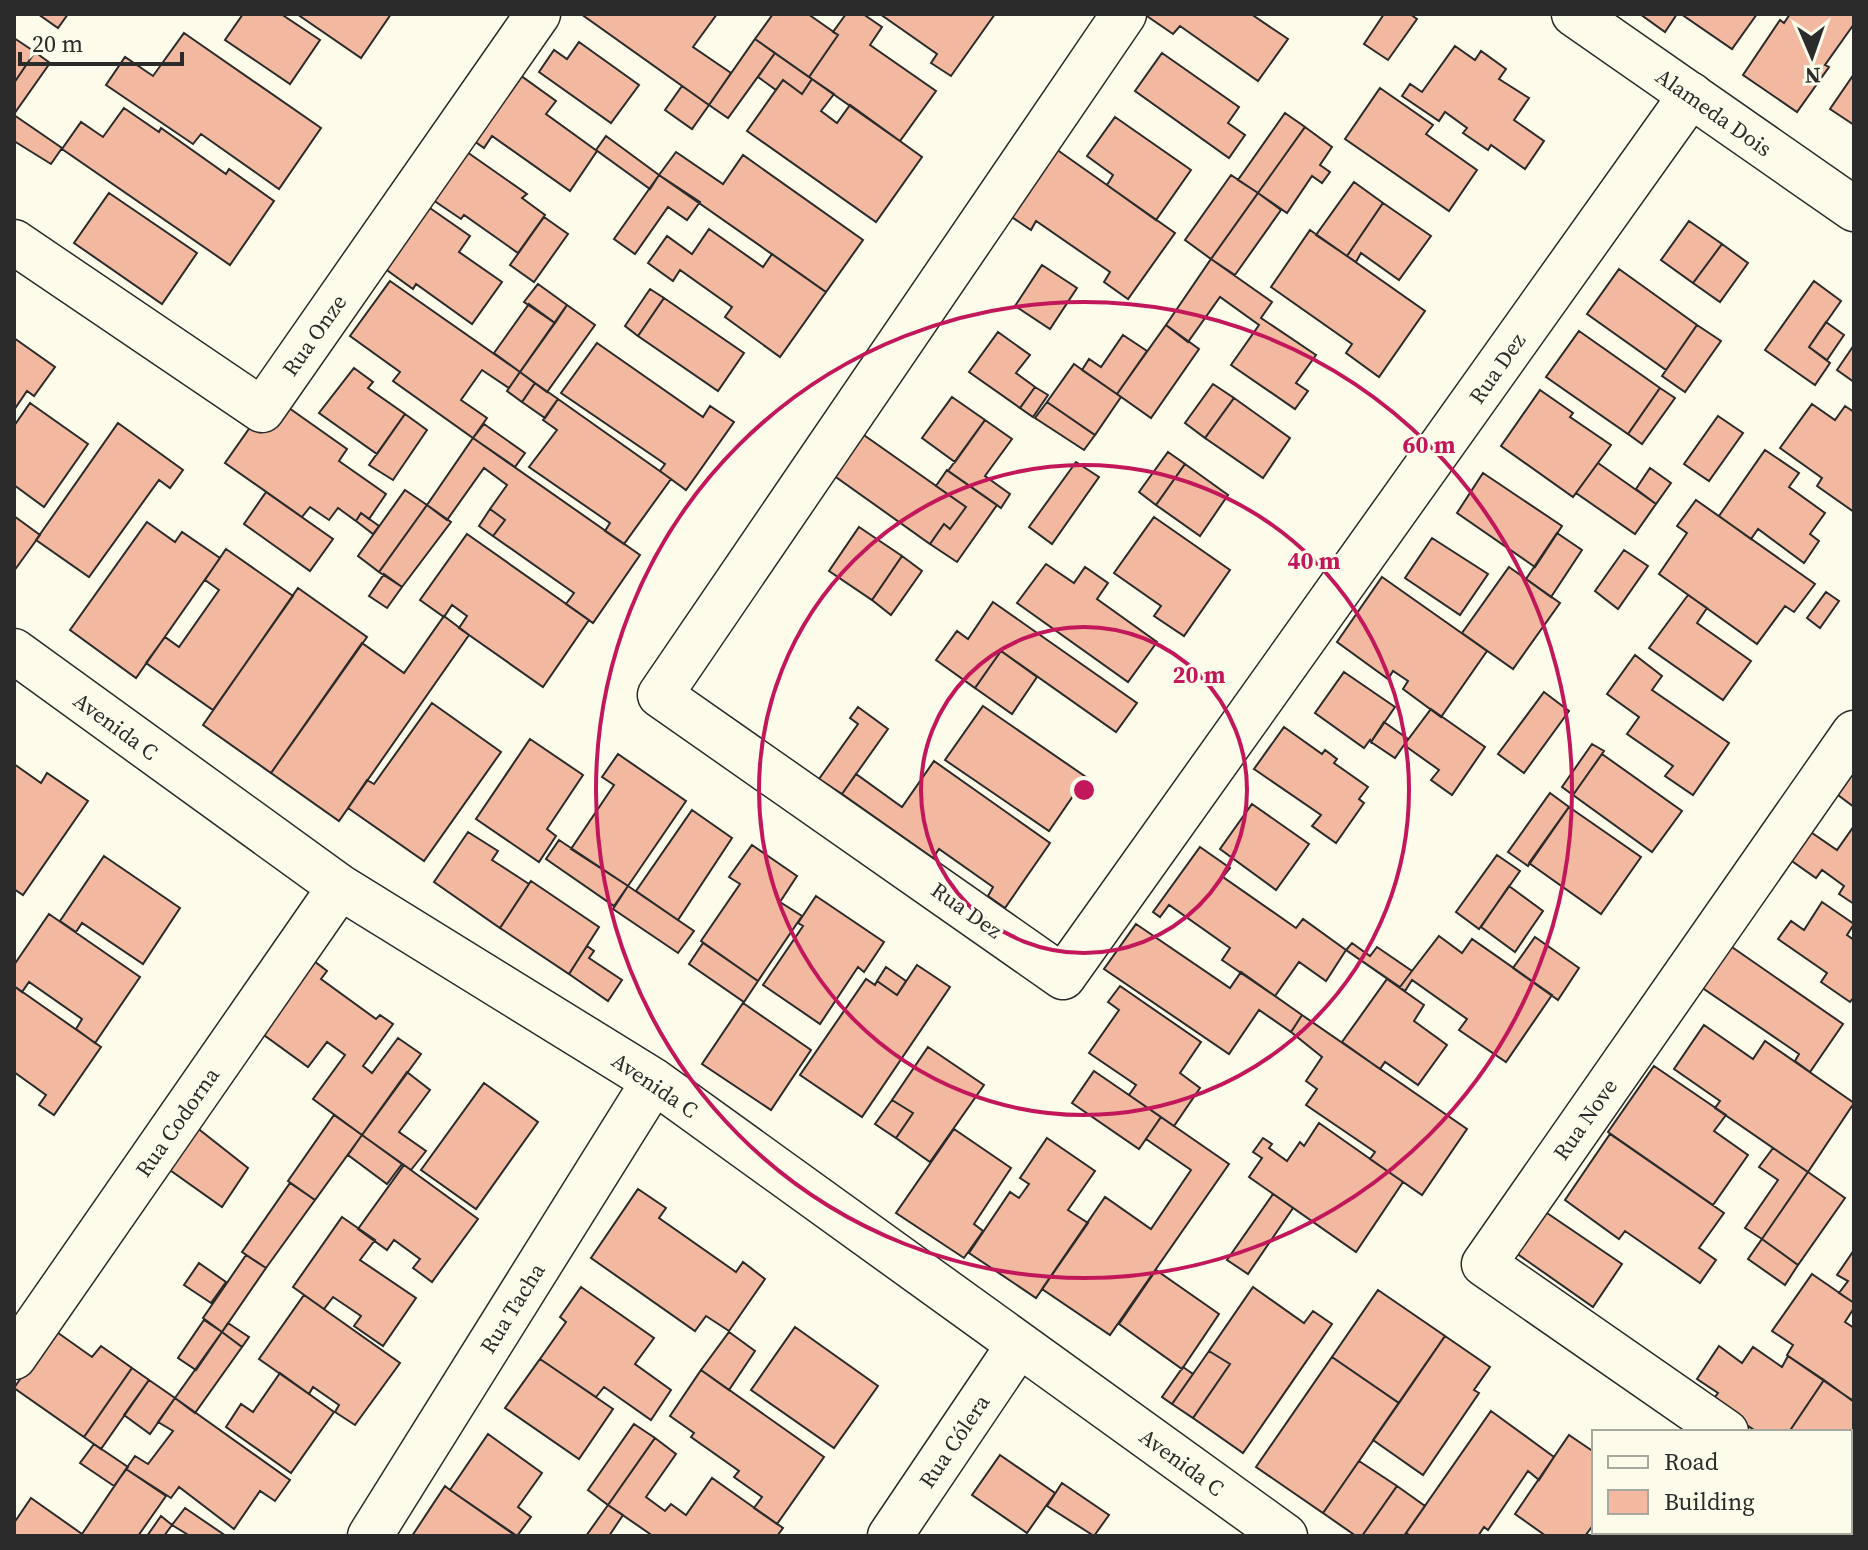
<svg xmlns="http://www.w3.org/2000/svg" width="1868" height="1550" font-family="'Source Serif 4',serif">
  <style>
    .building { fill: #f2b8a0; stroke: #2b2b2b; stroke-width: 2 }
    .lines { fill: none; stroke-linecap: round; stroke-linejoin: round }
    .minor-casing { stroke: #2b2b2b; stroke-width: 47 }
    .tertiary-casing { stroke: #2b2b2b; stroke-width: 47 }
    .minor { stroke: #fdfbea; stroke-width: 44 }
    .tertiary { stroke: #fdfbea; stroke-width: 44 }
    .ring { fill: none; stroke: #c2185b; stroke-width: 4 }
    .labels { text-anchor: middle; stroke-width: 6; stroke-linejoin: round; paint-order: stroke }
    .street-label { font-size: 22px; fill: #2b2b2b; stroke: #fdfbea }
    .centre { fill: #c2185b; stroke: #fdfbea; stroke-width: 4 }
    .ring-label { font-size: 24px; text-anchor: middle; font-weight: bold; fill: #c2185b; stroke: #fdfbea; stroke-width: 6; stroke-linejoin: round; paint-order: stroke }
  </style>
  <rect width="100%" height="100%" fill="#fdfbea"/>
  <path class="building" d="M38,14h30l-10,14z
    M243,14h38l39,26 -30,44 -65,-44z
    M297,14h94l-30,44z
    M581,14h136l-24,33 38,26 -22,32z
    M773,14h35l30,21 -29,42 -54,-38z
    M846,14h17l19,13 -12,18 66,46 -36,50 -91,-64 29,-42 -5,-3z
    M880,14h115l-44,62 -20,-13 6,-9z
    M1144,14h107l37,25 -30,42 -78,-55 -7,8z
    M1384,14h26l7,5 -29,41 -24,-16z
    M1640,14h37l-12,18z
    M1681,14h76l-25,35z
    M1790,14h64v10l-29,41 4,2 -32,45 -54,-37 37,-55 4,3z
    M184,33l137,95 -42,61 -78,-55 -8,10 -87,-59 19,-28 28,19z
    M14,38l21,14 -21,31z
    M755,39l20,14 -47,65 -19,-13z
    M579,42l60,43 -28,38 -72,-51 15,-22 13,9z
    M1455,46l20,14 6,-9 25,18 -7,10 30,19 -15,22 30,21 -19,28 -34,-24 -3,5 -25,-17 4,-5 -22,-16 -6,9 -37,-25 8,-12 12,8z
    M35,52l15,11 -36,51v-31z
    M775,53l37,26 -10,15 -19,-14 -7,10 -18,-13z
    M1162,53l77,54 -11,16 17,12 -16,23 -94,-67z
    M503,63l53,38 -10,13 51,37 -27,40 -78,-55 -8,12 -27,-19z
    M1854,74v51l-24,-16z
    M812,79l22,15 -13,17 16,12 13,-18 72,52 -46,65 -129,-91 36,-51 19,14z
    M682,86l27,19 -17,24 -27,-19z
    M1380,88l53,37 -7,9 51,36 -28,41 -104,-72z
    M124,108l35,24 2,-4 65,46 3,-5 45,32 -44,64 -168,-116 19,-27 22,15z
    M1285,113l20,14 -47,66 -20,-13z
    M14,115l48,33 -11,16 -37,-23z
    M1115,117l76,53 -35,50 -49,-35 6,-10 -26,-19z
    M1305,127l27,20 -12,18 10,7 -8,11 -10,-7 -25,37 -29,-20z
    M606,136l53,39 -9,14 -54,-39z
    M1046,142l129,91 -47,66 -24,-17 6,-10 -74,-51 -5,9 -31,-21z
    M467,152l60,42 -5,4 23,17 -27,38 -54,-38 -3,4 -28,-19z
    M676,152l47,32 20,-29 120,85 -37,52 -167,-117z
    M659,175l41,27 -13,18 -19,-13 -33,47 -21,-15z
    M1231,175l27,18 -47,66 -26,-19z
    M1354,182l29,21 -36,53 -31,-21z
    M109,193l88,60 -35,51 -88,-61z
    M1258,193l23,17 -46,65 -24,-16z
    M1383,203l48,33 -32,44 -38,-27 -5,9 -9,-6z
    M427,206l43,30 -11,16 43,30 -30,42 -56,-40 -3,5 -29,-21z
    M544,217l24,17 -34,48 -24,-17z
    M1689,221l33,23 -29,39 -32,-23z
    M709,229l54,38 9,-13 54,38 -46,65 -55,-40 7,-10 -52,-37 -7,11 -25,-18 19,-27 25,18z
    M1310,230l115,81 -46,66 -33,-24 6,-9 -81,-57z
    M1722,244l26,19 -28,39 -27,-19z
    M1211,259l61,43 -11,16 55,37 -20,28 12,8 -13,18 -64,-44 28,-40 -39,-28 -32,45 -22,-17z
    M1042,265l35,23 -27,41 -35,-23z
    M1619,269l78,56 -31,45 -79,-56z
    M390,281l130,91 -11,16 -27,-18 -21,30 26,18 -14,20 -80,-57 7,-9 -50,-36z
    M1814,281l27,20 -32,46 21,16 -15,22 -50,-35z
    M538,284l29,21 -12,18 -31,-21z
    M650,289l14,9 -26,38 -13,-10z
    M664,298l80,55 -26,38 -80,-55z
    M529,304l26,19 -35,49 -26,-19z
    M567,305l28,20 -48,67 -27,-20z
    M1826,322l18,13 -17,25 -18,-13z
    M1166,325l33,24 -48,69 -34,-24z
    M1697,325l24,16 -36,51 -23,-16z
    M1579,331l81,57 -32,46 -82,-57z
    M998,332l32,23 -14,18 19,14 -15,21 -51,-36z
    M1123,335l24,16 -30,43 -35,-24 7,-11 12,8z
    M14,338l41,29 -21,29 -7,-5 -13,19z
    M597,343l106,74 7,-11 24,16 -48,68 -26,-19 5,-7 -104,-71z
    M1854,345v37l-17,-12z
    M1074,364l47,33 -26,38 -48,-33z
    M354,368l19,14 -5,6 37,26 -28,40 -58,-41z
    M520,372l15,11 -13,19 -15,-11z
    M535,383l23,16 -13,19 -23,-16z
    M1213,384l21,14 -29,40 -20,-15z
    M1035,387l13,8 -15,22 -13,-9z
    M1660,388l15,10 -33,46 -14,-10z
    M1540,390l33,23 -3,4 41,28 -38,52 -72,-51z
    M272,396l75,53 -8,12 47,33 -17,25 -8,-6 -5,8 -18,-13 -9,12 -19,-13 -8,10 -77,-54z
    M952,397l33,23 -30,42 -33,-24z
    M1234,398l56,40 -27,40 -58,-40z
    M558,399l113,80 -47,65 -19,-13 5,-8 -81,-56 28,-37 -14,-10z
    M1047,402l48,33 -11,15 -49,-32z
    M30,403l58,41 -44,63 -30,-22v-59z
    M1812,404l23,16 10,-14 9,6v100l-37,-26 5,-8 -42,-30z
    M405,414l22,16 -34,50 -24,-15z
    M1718,416l25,17 -34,48 -25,-17z
    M985,420l27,19 -27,37 25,18 -9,14 -53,-37z
    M118,423l65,47 -13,18 -11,-8 -70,97 -53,-37z
    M484,424l41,29 -10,14 -42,-29z
    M861,433l105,74 -16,22 -6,-5 -14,20 -97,-69z
    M473,438l167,117 -47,68 -27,-19 8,-11 -81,-57 12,-16 -15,-11 17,-24 -23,-17 -37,52 -20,-15z
    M1765,450l34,23 -10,14 36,26 -15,21 9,7 -15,22 -46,-34 -7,10 -32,-23z
    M1168,452l17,12 -29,41 -17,-13z
    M1076,462l23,15 -47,67 -23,-17z
    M1598,463l58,41 -21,30 -59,-41z
    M1185,464l43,31 -28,41 -44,-31z
    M1650,468l21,15 -15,21 -20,-15z
    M947,470l50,35 -40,57 -27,-18 14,-20 6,5 16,-22 -30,-21z
    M1483,473l79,53 -27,41 -78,-54z
    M405,490l22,15 -48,67 -21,-16z
    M266,492l67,47 -23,32 -66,-47z
    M1696,500l119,84 -21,28 -9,-6 -28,38 -98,-70 28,-41 -10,-7z
    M427,505l24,17 -49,65 -23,-15z
    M490,509l15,11 -12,16 -14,-10z
    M361,513l18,13 -6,8 -17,-13z
    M14,516l26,19 -26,36z
    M1154,517l76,53 -46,66 -30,-20 7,-10 -47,-33z
    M147,522l28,20 7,-10 38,26 -84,120 -66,-48z
    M859,527l43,29 -30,44 -43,-29z
    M1557,533l25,17 -31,47 -25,-18z
    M467,534l122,86 -46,67 -84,-59 8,-12 -15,-11 -8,12 -24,-17z
    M1432,538l56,36 -28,41 -55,-37z
    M226,549l67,47 -80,114 -67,-47 19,-26 14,10 40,-57 -14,-10z
    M1624,550l24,16 -30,43 -23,-18z
    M902,556l20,15 -31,44 -19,-15z
    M1046,564l28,19 11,-16 23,16 -11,16 60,43 -29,40 -111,-79z
    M1509,567l51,36 -47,66 -51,-36z
    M384,574l18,13 -15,21 -18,-12z
    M1382,577l105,74 -46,66 -38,-28 5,-8 -15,-10 -5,8 -51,-37z
    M298,588l69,49 -96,136 -68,-48z
    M1826,592l13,9 -19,27 -13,-10z
    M1688,595l19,13 -10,15 54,38 -28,39 -74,-52z
    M993,602l144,101 -21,29 -115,-81 -26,37 -39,-28 21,-29 11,8z
    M444,616l25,19 -130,186 -68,-48 91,-130 42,30z
    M1001,651l36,26 -25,37 -37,-26z
    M1635,655l27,21 -10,14 77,53 -36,52 -28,-19 8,-10 -46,-32 12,-17 -32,-23z
    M1344,672l51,35 -24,35 -1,-2 -6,8 -49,-35z
    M1544,692l25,19 -45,62 -26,-19z
    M432,703l69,49 -77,109 -76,-53 19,-28 7,4z
    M983,706l103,71 -37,54 -104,-71z
    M858,707l30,22 -46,65 -23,-15 39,-55 -8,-6z
    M1431,709l54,38 -33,48 -21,-15 8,-10 -35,-25z
    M1384,722l24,17 -13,19 -24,-16z
    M1284,727l38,27 3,-4 12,9 -3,4 34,24 -9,12 5,4 -28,40 -24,-17 9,-11 -67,-46z
    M530,739l53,36 -36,54 9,7 -17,26 -63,-43z
    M1592,744l12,7 -31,44 -11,-8z
    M618,754l68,47 -58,85 -57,-37 43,-64 -12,-8z
    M1602,754l80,57 -30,41 -79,-57z
    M934,761l116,82 -45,65 -17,-12 5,-9 -54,-38 -6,9 -91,-64 14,-20 46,33z
    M14,764l27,19 6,-10 41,28 -65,94 -9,-6z
    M1854,772v35l-16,-12z
    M1550,793l19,14 -41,59 -20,-14z
    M1252,804l57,40 -33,46 -56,-41z
    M1569,807l72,50 -40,57 -72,-51z
    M692,810l40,28 -54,82 -42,-29z
    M1799,824l38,26 17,-24v78l-15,-10 5,-8 -22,-16 -6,8 -37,-26z
    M468,832l30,19 -6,9 37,24 -29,44 -66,-46z
    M559,840l69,46 -14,20 -68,-47z
    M752,845l45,31 -17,26 22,14 -44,65 -57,-40 39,-57 -11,-7z
    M1200,847l30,21 -7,9 73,51 7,-9 43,31 -20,31 -27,-19 -24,34 -53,-36 8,-12 -61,-43 -9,12 -7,-5z
    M1497,855l23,16 -41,58 -23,-17z
    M104,856l76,52 -37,56 -61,-41 -6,9 -16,-11z
    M531,881l68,46 -30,47 -69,-46z
    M628,886l66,45 -16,22 -65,-44z
    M1509,886l34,25 -28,41 -34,-25z
    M816,896l68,46 -20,30 -6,-5 -38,57 -57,-39 40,-59 -5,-3z
    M1822,902l32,22 -7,11 7,5v57l-4,5 -29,-20 6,-9 -49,-34 13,-18 13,9z
    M49,914l91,63 -45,66 -19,-14 6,-10 -53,-37 -7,10 -8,-6v-21z
    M1136,924l94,64 11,-16 61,43 -11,17 -32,-22 -30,44 -125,-85z
    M1439,936l23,17 10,-14 80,56 -46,67 -47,-32 8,-11 -55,-39 -7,11 -59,-41 6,-7 18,13 7,-9 35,24z
    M1535,937l44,31 -21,32 -45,-32z
    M703,943l55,38 -14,21 -55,-38z
    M1352,943l18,13 7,-9 35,24 -12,16 -54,-37z
    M1729,945l114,79 -33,48 -15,-11 4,-7 -98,-67z
    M587,946l7,5 -5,7 33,22 -14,21 -39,-27z
    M310,958l17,13 -6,8 55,40 4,-4 13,9 -30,42 9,7 26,-35 23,16 -59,81 -49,-36 32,-44 -18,-13 -19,25 -51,-37z
    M917,965l33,22 -88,130 -62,-42 66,-96 9,6 2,-4 20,14z
    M886,967l20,14 -9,14 -20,-14z
    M1387,979l37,26 -10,16 33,24 -29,40 -33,-23 -5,7 -38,-27z
    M14,986l87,61 -47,68 -15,-10 7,-10 -32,-23z
    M1120,986l81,56 -21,31 20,15 -26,38 -45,-31 7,-10 -47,-32 30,-43 -11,-8z
    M743,1003l68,47 -40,60 -69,-46z
    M1302,1015l165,114 -45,66 -52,-36 5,-7 -69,-47 11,-16 -11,-8 16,-24 -31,-25z
    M1704,1025l49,34 12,-18 89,62 -46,69 -93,-64 5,-7 -46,-32z
    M928,1047l56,38 -54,77 -34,-24 17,-25 -21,-13z
    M1654,1066l72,49 -12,16 34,24 -35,50 -105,-73z
    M1094,1071l67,46 -22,32 -67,-46z
    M407,1072l23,18 -31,42 27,19 -15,19 -49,-35z
    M484,1083l54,39 -62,87 -55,-39z
    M892,1100l21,13 -17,25 -21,-14z
    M334,1115l28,20 -47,65 -27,-19z
    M1161,1117l68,47 -119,171 -68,-46 63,-92 46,32 40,-59 -45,-31z
    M1319,1123l84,59 -47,70 -107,-75 13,-19 -9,-6 10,-14 9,6 -3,4 18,13 13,-19 4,4z
    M196,1127l52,41 -26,39 -55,-39z
    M954,1129l57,39 -37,56 9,7 -19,27 -68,-45z
    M1610,1134l114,79 -25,35 17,12 -16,23 -75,-52 -6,8 -54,-39z
    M362,1135l40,29 -15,20 -39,-29z
    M1047,1138l48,33 -27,39 20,13 -52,75 -67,-45 41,-61 9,6 10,-14 -9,-6z
    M1773,1148l35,24 -46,67 -17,-11 33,-48 -19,-13z
    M404,1165l74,54 -46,63 -19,-14 7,-9 -26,-19 -7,10 -29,-21z
    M1808,1172l37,26 -47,67 -36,-26z
    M290,1183l25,17 -49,68 -24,-16z
    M638,1189l28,19 -7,10 77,54 7,-10 22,17 -36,52 -23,-15 -11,15 -104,-73z
    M1273,1194l20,14 -45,66 -21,-14z
    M1544,1211l78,53 -29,43 -77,-54z
    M342,1217l33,23 -15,20 56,38 -33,48 -29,-20 7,-10 -28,-19 -9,12 -31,-22z
    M1762,1239l36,26 -13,20 -37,-26z
    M1854,1250v53l-15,-10 9,-12 -11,-6z
    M246,1255l20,13 -44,64 -19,-14z
    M199,1263l27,19 -15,21 -27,-18z
    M1156,1270l63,44 -37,55 -63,-45z
    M1812,1274l42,29v5l-9,14 9,6v69l-2,3 -64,-44 -1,-1 6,-10 -21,-14z
    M581,1287l73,51 -19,26 36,26 -20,30 -47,-33 -8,10 -56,-38 26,-37 -6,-5z
    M1253,1287l51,36 9,-12 19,13 -89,129 -50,-35 37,-54 -21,-13z
    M1378,1290l67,46 -46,67 -67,-46z
    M304,1295l96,68 -45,62 -20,-13 4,-7 -26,-18 -4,7 -50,-35z
    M204,1320l18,12 -26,38 -18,-12z
    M228,1323l21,14 -7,10 -20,-15z
    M795,1327l83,59 -44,62 -83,-58z
    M54,1330l38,27 9,-11 31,22 -48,69 -70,-49z
    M222,1332l20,15 -47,66 -20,-15z
    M729,1332l26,19 -26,39 -28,-20z
    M1445,1336l45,31 -16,23 5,3 -56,82 -50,-35z
    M1719,1346l23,17 11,-16 29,20 6,-11 36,24 -35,52h-32l-45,-31 6,-8 -21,-14z
    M1209,1351l21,13 -37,54 -21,-14z
    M1332,1357l67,46 -76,110 -67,-46z
    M540,1359l73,50 -34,50 -74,-51z
    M1183,1367l10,7 -21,30 -10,-7z
    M132,1368l17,12 -48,69 -17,-12z
    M701,1370l123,87 -47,67 -23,-16 8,-11 -28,-20 5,-6 -48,-34 3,-4 -24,-17z
    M280,1373l54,39 -43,61 -65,-46 15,-23 12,8z
    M149,1380l26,18 -25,36 -26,-19z
    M1824,1380l30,22v61l-4,5v-36h-61z
    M175,1398l115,82 -15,21 -15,-10 -26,38 -55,-42 -8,11 -45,-29 9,-13 13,8 25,-33 -15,-9z
    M1491,1411l63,46 -15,23 -11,-9 -40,59 -4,-3 -6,9h-67l-5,-3z
    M634,1424l21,14 -47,67 -20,-15z
    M488,1434l54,39 -24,34 13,10 -14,19 -67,-46z
    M1569,1435l25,17v72l-9,12h-39l-31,-22z
    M655,1438l21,16 -30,43 19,14 6,-7 15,11 26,-37 71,50 -6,8h-124l-45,-31z
    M94,1444l34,23 -14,19 -34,-23z
    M1000,1455l55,38 -28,40 -55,-38z
    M1359,1461l38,25 -35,50h-6l-33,-23z
    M126,1469l40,27 -28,40h-53l-3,-2z
    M1062,1483l47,32 -15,21 -47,-30z
    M445,1486l5,4 66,46h-104z
    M1397,1486l28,20 -21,30h-42z
    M31,1498l51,36 -1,2h-67v-13z
    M608,1505l15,10 -14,21h-23z
    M185,1508l41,28h-36l-18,-11z
    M161,1516l11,9 -8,11h-17z"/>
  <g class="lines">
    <defs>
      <path id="minor" d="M1124,14l-464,681 403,282 628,-882
        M14,242l248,168 276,-396
        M14,651l326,236 314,194 631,455
        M14,1357l326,-470
        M1726,1432l-242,-168 370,-531
        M1850,1519l4,2
        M370,1536l284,-455
        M890,1536l128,-190"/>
      <path id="tertiary" d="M1574,14l280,195"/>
    </defs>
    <use href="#minor" class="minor-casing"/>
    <use href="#tertiary" class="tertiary-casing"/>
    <use href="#minor" class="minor"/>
    <use href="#tertiary" class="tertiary"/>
  </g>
  <g class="ring">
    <circle cx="1084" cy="790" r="163"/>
    <circle cx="1084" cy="790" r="325"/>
    <circle cx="1084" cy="790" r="488"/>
  </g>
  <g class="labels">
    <g class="street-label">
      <text transform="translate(1714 112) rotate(35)" y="8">Alameda Dois</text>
      <text transform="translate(314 335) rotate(-55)" y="8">Rua Onze</text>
      <text transform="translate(1497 368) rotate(-55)" y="8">Rua Dez</text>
      <text transform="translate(116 726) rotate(36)" y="8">Avenida C</text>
      <text transform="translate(967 910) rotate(35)" y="8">Rua Dez</text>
      <text transform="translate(655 1085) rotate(34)" y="8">Avenida C</text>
      <text transform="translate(1585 1119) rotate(-55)" y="8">Rua Nove</text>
      <text transform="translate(177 1122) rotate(-55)" y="8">Rua Codorna</text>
      <text transform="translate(512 1308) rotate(-58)" y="8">Rua Tacha</text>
      <text transform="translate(954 1441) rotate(-56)" y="8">Rua Cólera</text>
      <text transform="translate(1182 1462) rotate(36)" y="8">Avenida C</text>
    </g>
  </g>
  <circle cx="1084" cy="790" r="12" class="centre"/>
  <g class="ring-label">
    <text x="1429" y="453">60 m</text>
    <text x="1314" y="569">40 m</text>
    <text x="1199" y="683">20 m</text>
  </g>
  <rect width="1868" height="1550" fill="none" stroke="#2b2b2b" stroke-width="32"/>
  <rect x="1592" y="1430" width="260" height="104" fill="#fdfbea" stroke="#a9a89e" stroke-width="2"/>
  <rect x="1608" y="1456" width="40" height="12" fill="#fdfbea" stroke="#a9a89e" stroke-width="2"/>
  <text x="1664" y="1470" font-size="24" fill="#2b2b2b">Road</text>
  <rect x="1608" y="1490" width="40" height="24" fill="#f2b8a0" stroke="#a9a89e" stroke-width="2"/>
  <text x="1664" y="1510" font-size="24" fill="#2b2b2b">Building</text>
  <g transform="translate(1812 56) rotate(178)" stroke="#fdfbea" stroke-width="6" paint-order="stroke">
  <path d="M0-6L14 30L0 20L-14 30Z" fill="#2b2b2b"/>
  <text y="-12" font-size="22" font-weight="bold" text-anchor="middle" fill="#2b2b2b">N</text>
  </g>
  <path d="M20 52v12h162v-12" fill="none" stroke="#2b2b2b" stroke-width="4"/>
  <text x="32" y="52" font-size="24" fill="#2b2b2b" stroke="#fdfbea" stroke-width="6" paint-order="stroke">20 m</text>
</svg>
